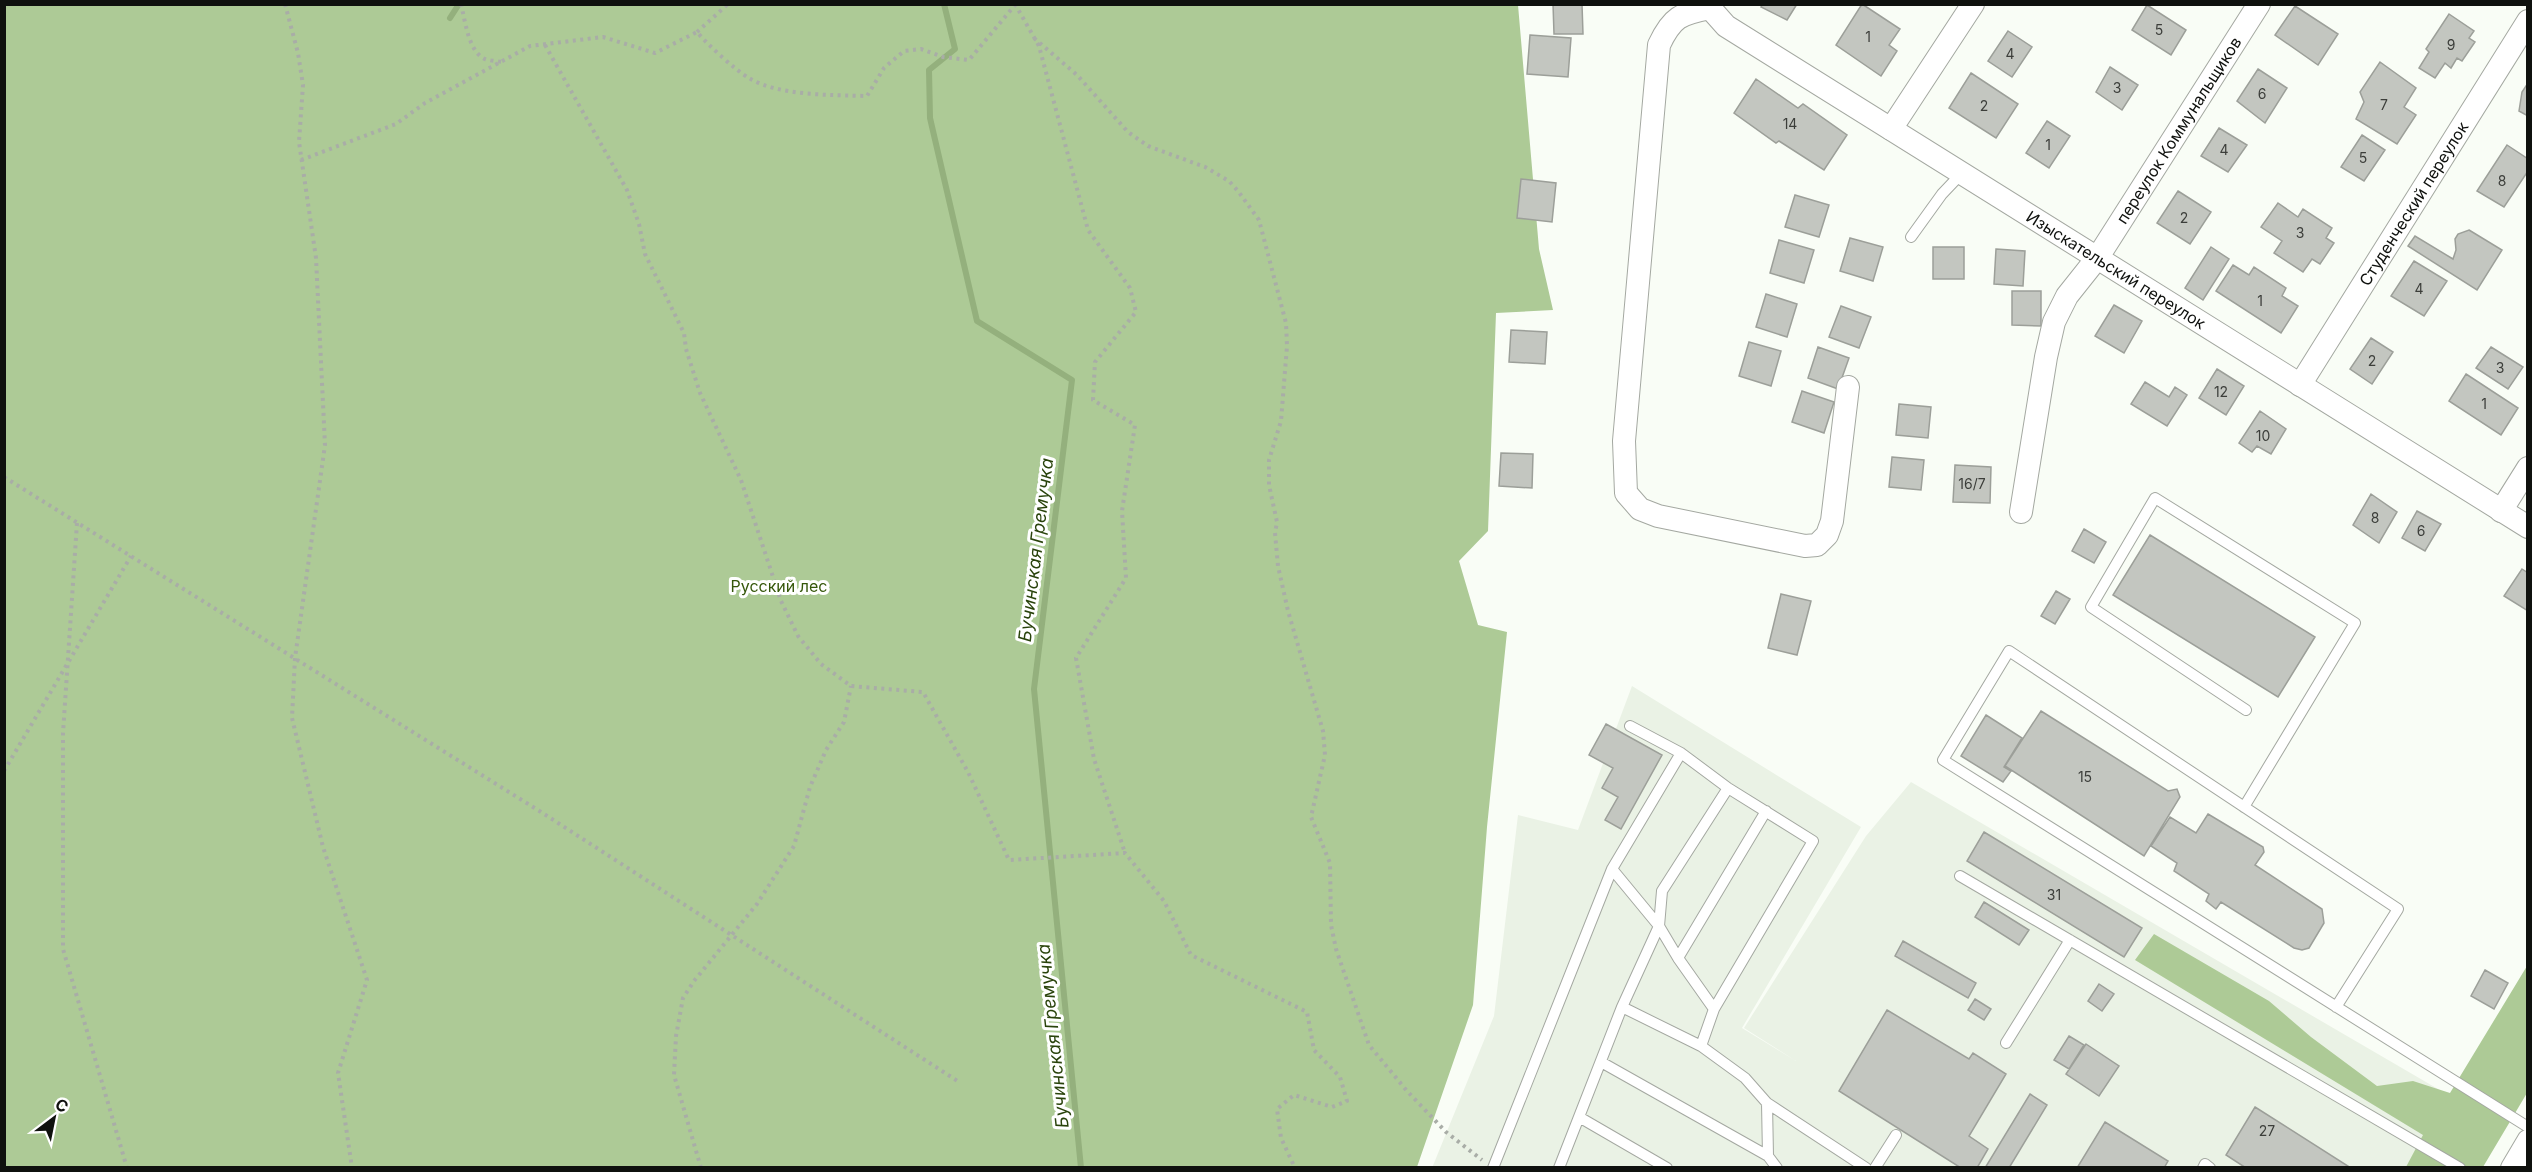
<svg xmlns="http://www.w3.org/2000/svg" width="2532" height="1172" font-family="Inter,sans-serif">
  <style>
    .built { fill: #eaf2e5 }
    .forest { fill: #adca96 }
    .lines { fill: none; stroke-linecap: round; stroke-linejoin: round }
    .stream { stroke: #94b07d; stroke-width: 6 }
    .building { fill: #c3c6c0; stroke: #9c9f99; stroke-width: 1.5 }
    .service-casing { stroke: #a4a8a1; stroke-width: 12 }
    .minor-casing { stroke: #a4a8a1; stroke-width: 24 }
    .path { stroke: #a9ada7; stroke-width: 4; stroke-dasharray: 3 4.5; stroke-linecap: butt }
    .service { stroke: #fff; stroke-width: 10 }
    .minor { stroke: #fff; stroke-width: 22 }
    .labels { text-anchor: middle; stroke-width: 6; stroke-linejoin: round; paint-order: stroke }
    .number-label { font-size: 14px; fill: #3c3e3a }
    .street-label { font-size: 16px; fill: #0f110e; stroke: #fff }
    .park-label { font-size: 16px; fill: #35570a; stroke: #fff }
    .water-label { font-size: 18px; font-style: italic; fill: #29430b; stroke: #fff }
  </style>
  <rect width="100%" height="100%" fill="#f9fdf6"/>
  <path class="built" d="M1632,686l229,141 -119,201 54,33 -52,-33 122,-192 45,-54 551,321 -37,64 -993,1 62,-152 24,-201 60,15z"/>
  <path class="forest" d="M5,5h1513l21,244 14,61 -57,3 -8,218 -29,30 19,64 29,7 -20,195 -14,178 -56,162 -1412,1z
    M2154,934l115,67 42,36 66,49 36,-5 37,12 77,-127v127l-44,74h-77l17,-32 -288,-175z"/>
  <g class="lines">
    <path class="stream" d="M944,4l11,45 -26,21 1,48 47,203 95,59 -38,309 47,479
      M450,18l9,-14"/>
  </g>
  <path class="building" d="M1553,4h29l1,30h-29z
    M1797,4l-10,16 -26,-13 2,-3z
    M1862,4l38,25 -11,16 8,6 -16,25 -45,-31z
    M2147,5l39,25 -15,25 -39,-25z
    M2295,6l43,28 -20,31 -43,-30z
    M2449,14l25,17 -5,7 6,4 -13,19 -5,-3 -6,10 -6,-5 -10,15 -16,-10 10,-16 -3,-3z
    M2008,31l24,16 -20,30 -24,-16z
    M1530,35l41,3 -3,39 -41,-3z
    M2380,62l36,26 -12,19 12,8 -19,29 -41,-25 8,-17 -4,-10z
    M2110,67l28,18 -16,25 -26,-18z
    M2258,69l29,19 -22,35 -28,-22z
    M1971,73l47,31 -22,34 -47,-30z
    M1756,79l42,29 5,-4 44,31 -23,35 -45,-29 -3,2 -42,-30z
    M2528,83v33l-9,-5 3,-19z
    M2047,121l23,15 -21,32 -23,-15z
    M2219,128l28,17 -19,27 -27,-16z
    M2362,135l23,15 -21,31 -23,-14z
    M2507,145l21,14v12l-24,36 -27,-16z
    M1521,179l35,4 -4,39 -35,-4z
    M2178,191l33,21 -21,32 -33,-21z
    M1795,195l34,10 -10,32 -34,-10z
    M2278,203l20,14 5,-8 29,19 -6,10 8,5 -14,21 -8,-5 -9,13 -29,-19 8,-12 -21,-14z
    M2469,230l33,20 -25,40 -69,-44 7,-10 38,23 3,-9 -1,-11 3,-5z
    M1850,238l33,9 -10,34 -33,-10z
    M1779,240l35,10 -10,33 -34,-10z
    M1933,247h31v32h-31z
    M2211,247l18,12 -26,41 -18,-12z
    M1996,249l29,2 -2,35 -29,-2z
    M2414,261l33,20 -23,35 -33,-20z
    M2233,265l16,10 5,-8 32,21 -4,8 16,10 -17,27 -65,-42z
    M2012,291h29v35l-29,-1z
    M1766,294l31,10 -10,33 -31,-10z
    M2114,305l28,16 -18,32 -29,-17z
    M1841,306l30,11 -12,31 -30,-11z
    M1511,330l36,2 -2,32 -36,-2z
    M2371,338l22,14 -21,32 -22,-15z
    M1749,342l32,9 -10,35 -32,-10z
    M1818,347l31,11 -11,31 -30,-11z
    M2491,347l32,20 -15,22 -32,-21z
    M2217,369l27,17 -18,29 -27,-17z
    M2466,374l52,34 -17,27 -52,-34z
    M2145,382l24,15 6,-10 12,8 -20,31 -36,-22z
    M1802,391l32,11 -10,31 -32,-11z
    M1899,404l32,3 -3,31 -32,-3z
    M2260,411l26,18 -15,25 -14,-8 -5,6 -13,-9z
    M1501,453l32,1 -1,34 -33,-2z
    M1892,457l32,3 -3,30 -32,-3z
    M1955,465l36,2 -1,36 -37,-1z
    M2371,494l26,18 -18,31 -26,-18z
    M2417,511l24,13 -16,27 -23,-13z
    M2084,529l22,13 -12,21 -22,-12z
    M2150,535l165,102 -37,60 -165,-102z
    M2522,569l6,4v38l-24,-15z
    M2056,591l14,8 -15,25 -14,-8z
    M1781,594l30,7 -14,54 -29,-7z
    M2041,711l127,80 9,-2 3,8 -36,59 -139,-90z
    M1986,715l36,23 -18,29 7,4 -8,11 -42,-26z
    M1606,724l56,31 -41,74 -16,-9 13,-23 -16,-9 11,-20 -24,-13z
    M2208,814l55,33 1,5 -9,13 67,44 2,14 -15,25 -7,2 -8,-2 -73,-46 -5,7 -10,-8 3,-7 -35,-23 3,-8 -26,-17 19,-29 26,16z
    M1984,832l158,96 -18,29 -157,-96z
    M1984,902l45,28 -10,15 -44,-28z
    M1903,941l73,42 -8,15 -73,-42z
    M2485,970l23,13 -14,26 -23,-13z
    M2099,984l15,10 -12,17 -14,-10z
    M1975,999l16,10 -7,11 -16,-10z
    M1887,1010l82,49 4,-6 33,21 -37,62 19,13 -11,19h-16l-122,-77z
    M2069,1036l15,9 -15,24 -15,-9z
    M2086,1044l33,22 -20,30 -33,-22z
    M2030,1094l17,11 -38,63h-24z
    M2255,1107l96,61h-105l-20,-13z
    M2105,1122l63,39 -4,7h-87z"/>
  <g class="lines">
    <defs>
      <path id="service" d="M1911,237l31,-43 19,-20
        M1630,726l51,27 47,35 85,53 -99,168
        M2244,807l111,-184 -200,-125 -64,109 155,103
        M1612,869l47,57 19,32 36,51 -13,37
        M1960,876l500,292
        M1678,958l88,-147
        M1622,1007l79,39 44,32 22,25 99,65
        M2336,1007l62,-98 -389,-258 -66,109 585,367
        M2006,1043l64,-103
        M1601,1062l167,94
        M1767,1103l1,53 9,12
        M1579,1117l88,51
        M1493,1168l119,-299 69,-116
        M1559,1168l63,-161 37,-81 3,-35 66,-103
        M1875,1168l21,-33
        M2203,1168l2,-4 5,4"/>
      <g id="minor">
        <path id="s1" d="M1710,8l16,18 802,501"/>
        <path d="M1710,8c-30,6 -38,9 -51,37l-35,396 2,52 14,16 18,7 147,30 12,-1 10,-10 5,-14 16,-134"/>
        <path d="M1891,129l82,-125"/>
        <path id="s2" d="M2300,385l228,-364"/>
        <path d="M2501,511l27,-43"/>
        <path id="s3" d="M2021,512l25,-155 8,-35 13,-26 31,-39 161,-253"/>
        <path d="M2512,1168l16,-27"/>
      </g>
    </defs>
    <use href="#service" class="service-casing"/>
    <use href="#minor" class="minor-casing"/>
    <path class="path" d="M285,4l13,49 5,32 -4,57 17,116 9,187 -30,213 -3,60 31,129 44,133 -29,93 14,95
      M461,4c4,16 7,45 22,54 5,3 14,3 20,4
      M1015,4l24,42 49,184 42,58 6,24 -41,50 -2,38 42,25 -13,86 4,67 -50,80 18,101 31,94
      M697,32l31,-28
      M1034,38l43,37 51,57 20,14 57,21 24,14 9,10 21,29 27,103 1,23 -6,75 -12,39v25l8,37 -2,11 3,33 10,45 35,120 2,24 -14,62 19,46 1,62 5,24 33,96 38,46 39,41 36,28
      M545,45l82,145 12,34 6,30 39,79 2,16 14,44 41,87 40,121 17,35 23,28 30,22 72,6 45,80 41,88 116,-7 39,48 27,54 116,57 7,38 26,27 7,24 -15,6 -38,-12 -17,14 4,29 14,30
      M301,160l95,-36 29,-21 105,-57 73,-9 52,16 42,-21c11,13 38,38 52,46 29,18 84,17 118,18l17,-28 20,-17 17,-2 22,8 26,3 46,-55
      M4,477l537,335 418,270
      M77,523l-14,210v216l64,219
      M4,771l127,-215
      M701,1168l-27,-93 2,-39 7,-38 11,-17 63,-77 37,-58 16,-59 16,-37 18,-28 7,-36"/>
    <use href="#service" class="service"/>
    <use href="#minor" class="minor"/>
  </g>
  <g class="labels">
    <g class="number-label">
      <text x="2159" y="35">5</text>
      <text x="1868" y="42">1</text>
      <text x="2451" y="50">9</text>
      <text x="2010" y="59">4</text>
      <text x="2117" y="93">3</text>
      <text x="2262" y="99">6</text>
      <text x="2384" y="110">7</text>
      <text x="1984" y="111">2</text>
      <text x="1790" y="129">14</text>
      <text x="2048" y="150">1</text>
      <text x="2224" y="155">4</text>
      <text x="2363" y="163">5</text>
      <text x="2502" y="186">8</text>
      <text x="2184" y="223">2</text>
      <text x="2300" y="238">3</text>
      <text x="2419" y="294">4</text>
      <text x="2260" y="306">1</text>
      <text x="2372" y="366">2</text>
      <text x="2500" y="373">3</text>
      <text x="2221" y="397">12</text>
      <text x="2484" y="409">1</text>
      <text x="2263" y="441">10</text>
      <text x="1972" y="489">16/7</text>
      <text x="2375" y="523">8</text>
      <text x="2421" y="536">6</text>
      <text x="2085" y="782">15</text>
      <text x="2054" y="900">31</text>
      <text x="2267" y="1136">27</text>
    </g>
    <g class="street-label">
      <text dy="6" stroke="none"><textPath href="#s3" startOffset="422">переулок Коммунальщиков</textPath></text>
      <text dy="6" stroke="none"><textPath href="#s2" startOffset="214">Студенческий переулок</textPath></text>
      <text dy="6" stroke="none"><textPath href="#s1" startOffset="484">Изыскательский переулок</textPath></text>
    </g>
    <g class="park-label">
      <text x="779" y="592">Русский лес</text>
    </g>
    <g class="water-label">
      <text transform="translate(1036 550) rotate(-83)" y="6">Бучинская Гремучка</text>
      <text transform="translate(1053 1036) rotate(-96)" y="6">Бучинская Гремучка</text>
    </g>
  </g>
  <rect width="2532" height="1172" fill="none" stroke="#0f110e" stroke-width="12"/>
  <g transform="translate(54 1118) rotate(32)" stroke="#ffffff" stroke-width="4.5" paint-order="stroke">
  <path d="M0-4.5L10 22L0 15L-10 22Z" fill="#0f110e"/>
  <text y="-9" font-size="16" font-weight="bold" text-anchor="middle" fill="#0f110e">С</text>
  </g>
</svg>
